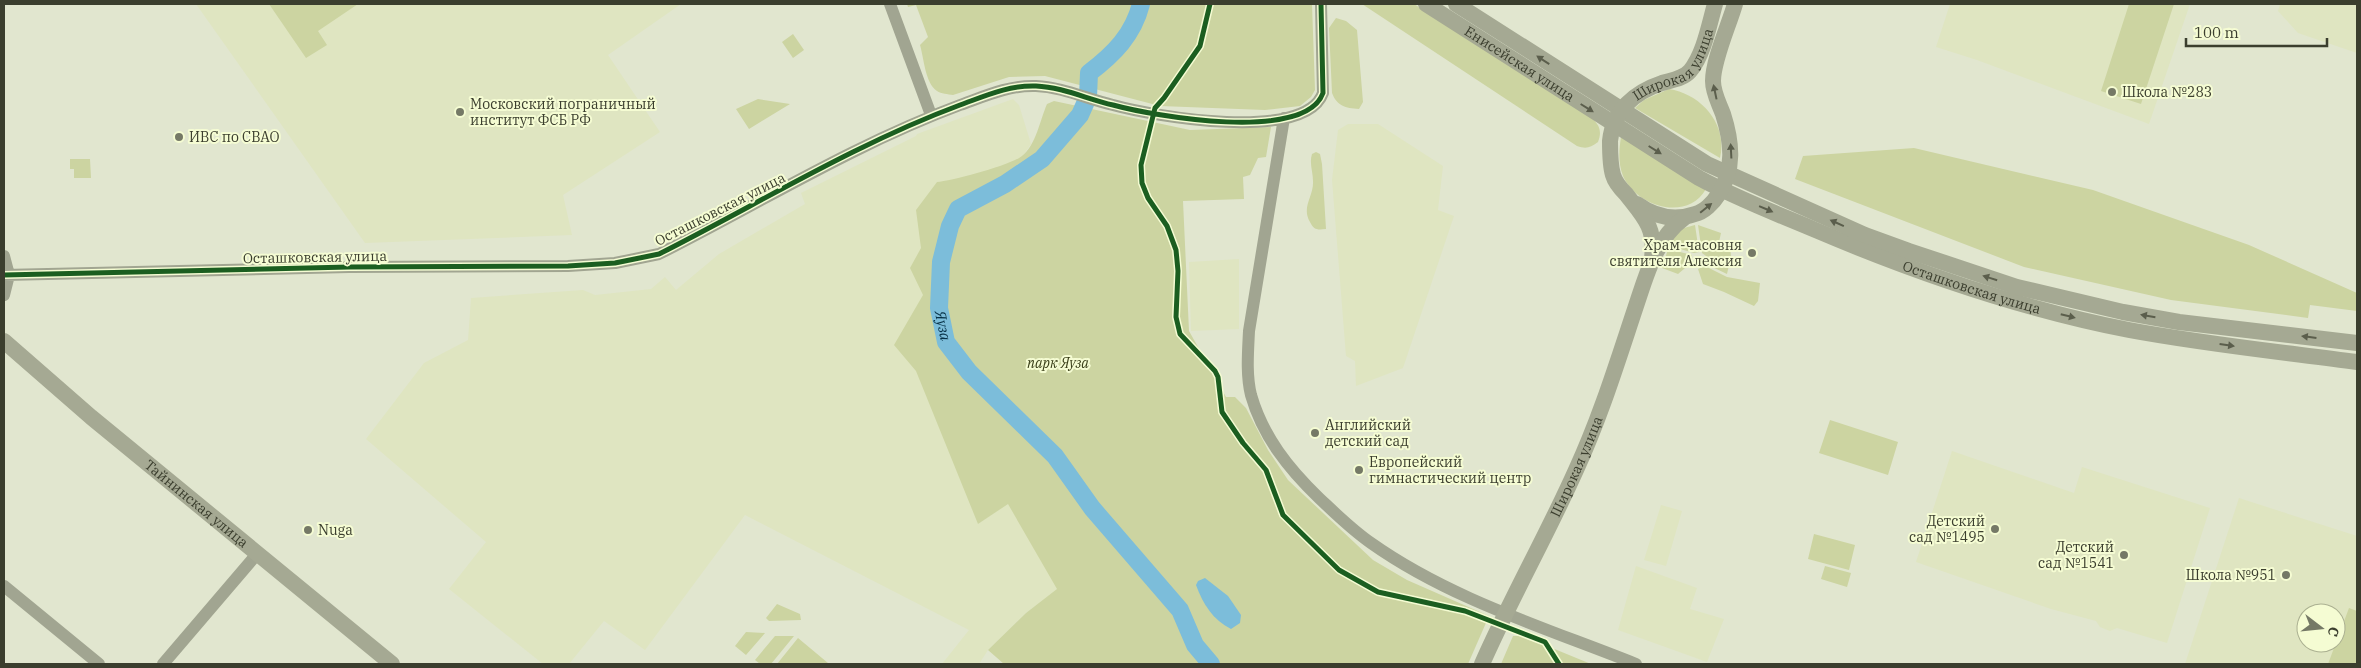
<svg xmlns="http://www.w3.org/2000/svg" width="2361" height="668" font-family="'IBM Plex Serif',serif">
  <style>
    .built { fill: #dfe5c1; fill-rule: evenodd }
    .green { fill: #ccd4a1 }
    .water { fill: #7cbdda }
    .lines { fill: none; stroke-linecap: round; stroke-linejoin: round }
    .river { stroke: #7cbdda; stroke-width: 18 }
    .minor { stroke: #a1a591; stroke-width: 12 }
    .major { stroke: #a5a993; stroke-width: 16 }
    .cycleway-casing { stroke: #f5fcd3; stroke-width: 8 }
    .cycleway { stroke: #1b5e20; stroke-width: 5 }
    .oneway { fill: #5b5e4c }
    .poi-dot { fill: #757966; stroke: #f5fcd3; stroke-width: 2 }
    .labels { text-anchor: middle; stroke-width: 4; stroke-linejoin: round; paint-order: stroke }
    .street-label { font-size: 14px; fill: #3b3e2e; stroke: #f5fcd3 }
    .poi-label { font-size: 14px; fill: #3b3e2e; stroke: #f5fcd3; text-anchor: start }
    .park-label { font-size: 14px; font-style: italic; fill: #393e18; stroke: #f5fcd3 }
    .water-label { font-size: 15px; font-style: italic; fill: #073146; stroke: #f5fcd3 }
  </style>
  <rect width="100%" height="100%" fill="#e1e6cf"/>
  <path class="built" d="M196,4h485l-73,51 52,77 -97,63 9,40 -207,8z
    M1950,4h240l-41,120 -172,-64 -41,-13z
    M2280,4h77v49l-59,-20 -20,-22z
    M1013,99l6,6 12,39 -9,13 -44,367 30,-21 50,86 -32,24 -38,37 -9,14h-37l27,-34 -224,-115 -100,135 -41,-29 -35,43h-26l-94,-75 37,-47 -120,-103 58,-76 44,-23 3,-42 112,-8 12,5 56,-6 14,-12 11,13 43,-36 86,-50 -4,-11 115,-57 1,-2z
    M1348,124h30l65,42 -5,44 16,6 -51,152 -47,18 -1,-25 -9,-5 -14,-176 6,-50z
    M1239,259v70l-48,2 -2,-69z
    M1952,451l122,42 8,-26 128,41 -43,135 -50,-15 -7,3 -10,-4 -4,-6 -45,-12 -135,-47z
    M2239,498l118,38v128h-172zM2306,613h30v30h-30z
    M1661,505l21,6 -16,55 -22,-6z
    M1636,566l61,22 -7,21 34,10 -17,43 -89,-32z"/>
  <path class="green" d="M269,4h89l-40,27 9,14 -21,13z
    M907,4h405l3,86 -4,7 -11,9 -35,4 -105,-4 -115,-30 -36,1 -56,18c-5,-1 -12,-1 -16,-4 -12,-8 -13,-33 -17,-46l8,-8 -12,-32 -8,2z
    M1362,4h52l174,111c10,8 15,14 10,27 -8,6 -12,7 -21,4z
    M2129,4h45l-33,100 -40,-13z
    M1336,18l10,3 11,9 6,72 -4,7c-14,-1 -22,-3 -27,-16l-3,-65z
    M793,34l11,16 -11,8 -11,-16z
    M1669,89c32,5 59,35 51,69l-85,-50 9,-8z
    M758,99l32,5 -41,25 -13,-20z
    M1054,101l136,29 81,-3 -5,30 -8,1 -8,17 -7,2 1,22 -61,2 6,130 37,66h9l11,11 22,42 20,30 85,80 34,20 82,36 -21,48h-464l-16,-14 38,-37 31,-24 -49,-85 -30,20 -62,-153 -22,-26 29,-50 -13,-27 11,-20 -5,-38 21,-28c15,-1 74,-17 85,-26 14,-11 18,-36 25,-52z
    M1621,137l85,52c-19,33 -69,18 -83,-13 -5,-13 -4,-26 -2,-39z
    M1914,148l179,42 156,55 108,48v18l-47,-6 -2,13 -137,-18 -147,-33 -229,-88 8,-23z
    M1316,152l4,2 2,10 4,65c-9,1 -12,1 -16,-7 -9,-15 4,-26 3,-41 0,-9 -4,-18 -1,-27z
    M70,159h20l1,19h-17v-9h-4z
    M1695,225l4,27 -5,1 -24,-7c4,-16 10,-17 25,-21z
    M1698,225l23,8 -2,9 11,3 1,11 -4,18 -21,-10v-8l-4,-3z
    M1668,249l24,6 -1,8 -13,11 -16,-6z
    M1705,266l22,11 33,6 -2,18 -4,5 -30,-14 -21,-8 -5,-15z
    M1830,420l68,22 -10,33 -69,-22z
    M1814,534l41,11 -6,25 -41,-11z
    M1825,566l26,7 -4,14 -26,-8z
    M777,604l23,10 1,6 -32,1 -3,-3z
    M2349,608l8,3v53h-29z
    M746,632l19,1 -19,22 -11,-9z
    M775,636h19l-23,28h-11l-5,-4z
    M1513,636h10l68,28h-90z
    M798,638l30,25 -1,1h-50z"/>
  <path class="water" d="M1205,578l23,18 13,19 -1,8 -9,6c-18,-9 -28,-25 -35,-44l2,-4z"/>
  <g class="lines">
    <path class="river" id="s1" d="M1141,4c-8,31 -27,50 -52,69l-1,24 -8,18 -38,44 -37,25 -47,25 -8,17 -9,36 -2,46 7,34 23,30 86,84 37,52 88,102 15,35 16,19"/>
    <path class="minor" d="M890,4l41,111
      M1284,118l-35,213c-1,21 -3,44 2,64 12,42 38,74 68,103 17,16 33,32 52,45 79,56 175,85 265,121
      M4,256l5,19
      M4,275l345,-8 219,-1 47,-3 44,-9c99,-50 196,-110 301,-149 25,-9 49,-20 76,-19 26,1 51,13 77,19 40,11 192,38 210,-12l-2,-89
      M4,295l5,-20
      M4,586l95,78
      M163,664l94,-110"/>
    <g class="major">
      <path id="s2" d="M1426,4l273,174c37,20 76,35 114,51 101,43 208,80 316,101 75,14 152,22 228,32"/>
      <path d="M1456,4l251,160 158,71 44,16 108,36 106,25 56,10 178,21"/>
      <path d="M1637,204c18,13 38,17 58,10 9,-2 18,-11 23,-19 17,-25 14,-53 5,-81 -4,-11 -10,-21 -10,-33 0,-21 16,-56 22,-77"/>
      <path id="s3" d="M1652,258c4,-31 -9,-42 -26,-64 -5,-5 -11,-12 -13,-19 -3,-10 -3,-24 -3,-34 3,-31 25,-49 52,-58 10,-3 21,-4 28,-12 14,-17 19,-46 25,-67"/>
      <path id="s4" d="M4,341l87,76 301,247"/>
      <path id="s5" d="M1482,664c29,-66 65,-129 94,-194 24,-52 41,-107 59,-161 11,-32 20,-70 49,-91"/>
    </g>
    <defs>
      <path id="cycleway" d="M1210,4l-10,42 -36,52 -9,10 -14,57 1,18 6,15 19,28 9,24 2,21 -2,46 4,17 35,37 3,6 4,35 21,31 23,27 17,45 56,55 39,22 87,19 80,31 14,22
        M4,275l345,-8 219,-1 47,-3 44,-9c99,-50 196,-110 301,-149 25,-9 49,-20 76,-19 26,1 51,13 77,19 40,11 192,38 210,-12l-2,-89"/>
    </defs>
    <use href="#cycleway" class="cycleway-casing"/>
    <use href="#cycleway" class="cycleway"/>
  </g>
  <defs><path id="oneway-solid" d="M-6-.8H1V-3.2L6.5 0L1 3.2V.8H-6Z" transform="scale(1.25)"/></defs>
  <g class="oneway">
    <use href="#oneway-solid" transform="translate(1543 60) rotate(-147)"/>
    <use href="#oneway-solid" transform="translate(1715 92) rotate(-102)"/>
    <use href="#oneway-solid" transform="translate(1587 108) rotate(32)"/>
    <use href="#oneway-solid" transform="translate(1655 150) rotate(32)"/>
    <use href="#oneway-solid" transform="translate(1731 151) rotate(-93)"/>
    <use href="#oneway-solid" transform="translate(1706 208) rotate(-39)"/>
    <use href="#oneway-solid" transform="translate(1766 209) rotate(23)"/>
    <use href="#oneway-solid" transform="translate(1837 223) rotate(-156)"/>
    <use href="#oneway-solid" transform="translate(1990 278) rotate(-163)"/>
    <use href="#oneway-solid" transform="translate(2068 316) rotate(14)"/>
    <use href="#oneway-solid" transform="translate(2148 316) rotate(-170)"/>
    <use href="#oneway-solid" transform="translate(2309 337) rotate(-173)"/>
    <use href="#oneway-solid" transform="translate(2227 345) rotate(8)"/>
  </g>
  <g class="poi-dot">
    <circle cx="2112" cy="92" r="5"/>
    <circle cx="460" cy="112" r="5"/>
    <circle cx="179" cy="137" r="5"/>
    <circle cx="1752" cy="253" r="5"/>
    <circle cx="1315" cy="433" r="5"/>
    <circle cx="1359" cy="470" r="5"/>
    <circle cx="1995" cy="529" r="5"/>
    <circle cx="308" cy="530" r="5"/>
    <circle cx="2124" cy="555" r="5"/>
    <circle cx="2286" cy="575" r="5"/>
  </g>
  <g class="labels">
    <g class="street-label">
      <text dy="5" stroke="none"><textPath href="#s3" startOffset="235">Широкая улица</textPath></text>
      <text dy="5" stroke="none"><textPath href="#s2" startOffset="111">Енисейская улица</textPath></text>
      <text transform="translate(720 209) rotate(-27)" y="5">Осташковская улица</text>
      <text transform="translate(315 257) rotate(-1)" y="5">Осташковская улица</text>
      <text dy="5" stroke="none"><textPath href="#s2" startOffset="618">Осташковская улица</textPath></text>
      <text dy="5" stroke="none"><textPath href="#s5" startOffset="219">Широкая улица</textPath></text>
      <text dy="5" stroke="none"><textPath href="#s4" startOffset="252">Тайнинская улица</textPath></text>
    </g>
    <g class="poi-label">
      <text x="2122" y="97">Школа №283</text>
      <text x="470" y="109">Московский пограничный<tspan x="470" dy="16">институт ФСБ РФ</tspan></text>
      <text x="189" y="142">ИВС по СВАО</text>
      <text x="1742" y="250" text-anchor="end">Храм-часовня<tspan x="1742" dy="16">святителя Алексия</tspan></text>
      <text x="1325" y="430">Английский<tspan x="1325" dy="16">детский сад</tspan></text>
      <text x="1369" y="467">Европейский<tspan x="1369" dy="16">гимнастический центр</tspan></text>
      <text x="1985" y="526" text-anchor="end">Детский<tspan x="1985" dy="16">сад №1495</tspan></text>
      <text x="318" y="535">Nuga</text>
      <text x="2114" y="552" text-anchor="end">Детский<tspan x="2114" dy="16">сад №1541</tspan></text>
      <text x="2276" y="580" text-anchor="end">Школа №951</text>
    </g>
    <g class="park-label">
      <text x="1058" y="368">парк Яуза</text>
    </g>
    <g class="water-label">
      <text dy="5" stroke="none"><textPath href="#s1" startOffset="408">Яуза</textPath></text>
    </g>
  </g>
  <rect width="2361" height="668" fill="none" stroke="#3b3e2e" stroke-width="10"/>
  <g transform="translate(2321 628) rotate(106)"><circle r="24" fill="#f5fcd3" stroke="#abb091"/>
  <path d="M0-4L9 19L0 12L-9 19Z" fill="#757966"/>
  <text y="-8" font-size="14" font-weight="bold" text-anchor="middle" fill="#3b3e2e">С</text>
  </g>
  <path d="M2186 38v8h141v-8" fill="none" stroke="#3b3e2e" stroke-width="2.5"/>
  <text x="2194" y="38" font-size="15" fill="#3b3e2e" stroke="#f5fcd3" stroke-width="4" paint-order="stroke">100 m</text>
</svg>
